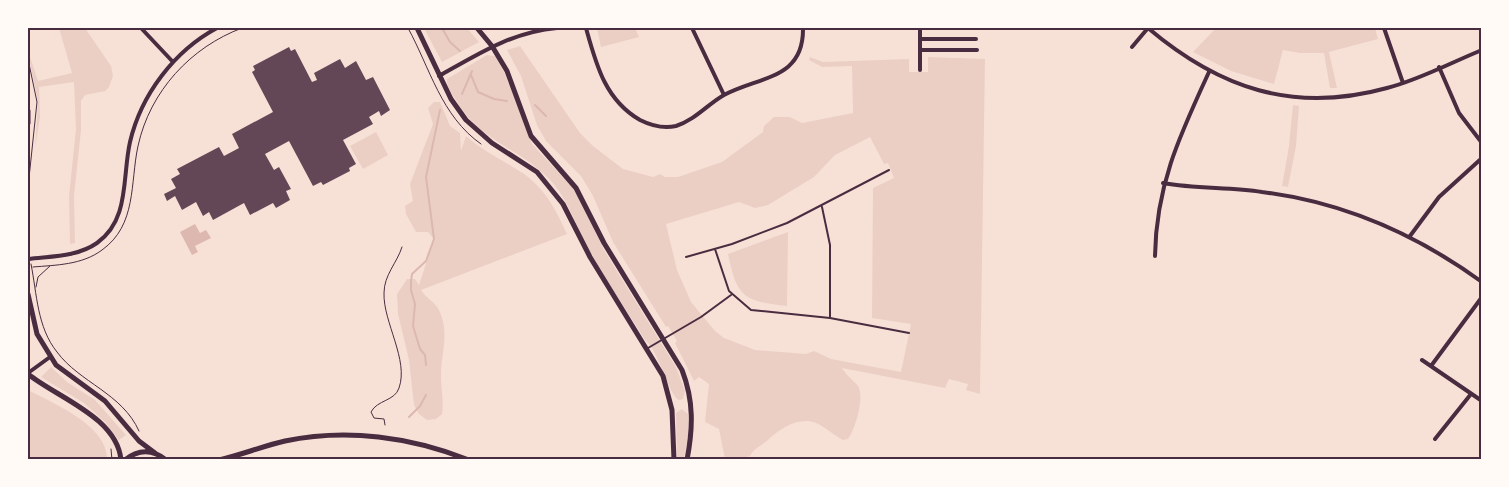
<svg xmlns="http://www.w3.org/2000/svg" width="1509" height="487" font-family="'Nunito Sans',sans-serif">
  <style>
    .green { fill: #ebcfc5; fill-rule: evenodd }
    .water { fill: #dcb8b0 }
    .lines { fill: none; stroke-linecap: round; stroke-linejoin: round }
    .stream { stroke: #dcb8b0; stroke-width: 2 }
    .building { fill: #644757 }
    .path { stroke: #4a2c40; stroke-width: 1 }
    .service { stroke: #4a2c40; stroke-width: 2 }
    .minor { stroke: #4a2c40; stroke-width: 4 }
    .tertiary { stroke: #4a2c40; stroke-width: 5 }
    .neatline { fill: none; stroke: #4a2c40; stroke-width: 2 }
  </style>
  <rect width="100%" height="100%" fill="#f7e1d7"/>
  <path class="green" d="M59,28h26l26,38 2,10 -4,11 -4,4 -20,4 -4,6v29l-7,66 1,47 -5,1 -1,-48 7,-67 -2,-47 -35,5 1,30 -5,32 3,-47 -10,-49v-2l10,30 34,-8z
    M424,28h43l12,14 -37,20z
    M597,28h38l4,9 -38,10z
    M1216,28h159l3,11 -49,13 8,36h-7l-6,-35h-24l-17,-3 -9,34 -43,-13 -38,-19z
    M520,46l60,87 13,13 30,23 30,8 7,-3 5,3h13l44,-15 41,-30 1,-6 10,-9h16l12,6 51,-10 -1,-47 -30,1 -13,-7 1,-3 13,5 86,-3v13h19v-15l57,2 -5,335 -14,-4 2,-6 -19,-5 -4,9 -103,-20c4,7 11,12 16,18 7,11 -3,44 -10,53l-5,1c-10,-5 -17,-13 -27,-17 -16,-7 -35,5 -46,15 -6,7 -16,9 -20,18l-10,3h-15l-6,-30 -14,-7 4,-38 -10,-7 -5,4 -19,-38 2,-2 -9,-15 -2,1 -53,-85 -20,-46 -12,-20 -35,-35 -9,-16 -16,-49 -14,-26zM870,137l14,27 4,-1 6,15 -21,10 -1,130 39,6 -10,48 -70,-13 -17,-8 -8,3 -51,-4 -31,-12 -9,-7 -24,-29 -14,-32 -11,-46 73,-22 16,6 13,-3 46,-28 21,-22z
    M487,55l8,1 10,18 27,70 39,42 8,12 25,52 72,117 9,24 -2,8 -4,1c-10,-4 -20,-49 -34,-60 -19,-31 -41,-62 -58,-94 -13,-25 -21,-52 -42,-71 -31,-29 -66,-35 -89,-75 -4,-6 -10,-14 -9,-21z
    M434,102h6l10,24 10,7 1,18 5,-15c18,16 39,25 58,38 22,16 32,36 43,60l-146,56c5,8 14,12 18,20 11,23 2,42 2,66 0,13 3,24 1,38l-6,5 -9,1 -8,-6 -5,-9 -5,-45 -11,-46 -1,-20 10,-15h8l4,6 15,-46 -6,-7h-12l-10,-18 -1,-8 8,-5 -3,-17 23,-60 -5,-16z
    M1293,105l6,1 -3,40 -8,41 -6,-1 7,-40z
    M376,132l12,23 -25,14 -13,-23z
    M788,232l-1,74c-43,-5 -50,-8 -59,-52z
    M51,367l16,15 28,18 31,35 -7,5 -14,-18 -21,-19 -43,-26z
    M28,390c25,13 80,36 79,69h-79z
    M682,409l6,5v22l-4,23h-7l-1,-46z"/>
  <path class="water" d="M195,224l5,9 6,-3 5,8 -16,8 3,6 -6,3 -12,-23z"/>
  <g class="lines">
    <path class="stream" d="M442,28l8,14 10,9
      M471,75l7,17 16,7 13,2
      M462,94l10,-23
      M535,105l11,11
      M426,365l-1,-10 -5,-6 -7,-23 2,-22 -4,-14v-9l1,-7 14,-13 8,-22 -8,-62 14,-67
      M409,417l11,-11 6,-11"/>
  </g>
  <path class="building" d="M289,47l2,4 4,-2 17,33 5,-2 -3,-7 26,-14 5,9 11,-7 10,19 7,-3 17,33 -9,6 -2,-5 -10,6 4,7 -30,16 13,24 -7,4 1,3 -27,14 -2,-3 -8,4 -24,-45 -24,13 9,16 5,-3 12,22 -5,2 4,9 -14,8 -3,-5 -23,12 -6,-12 -31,17 -4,-8 -6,4 -7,-14 -14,8 -7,-14 -8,5 -3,-7 12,-6 -5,-9 9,-5 -3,-5 42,-22 5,9 15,-8 -7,-14 41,-22 -21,-40 3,-2 -2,-4z"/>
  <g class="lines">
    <path class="path" d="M408,28c22,40 33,88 73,116
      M28,59l9,43 -8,76v75
      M31,264c6,30 6,63 26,88 23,31 65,41 82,79
      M33,267c23,-2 49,-2 69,-17 35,-25 28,-67 36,-104 12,-55 53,-99 104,-118
      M36,287l2,-10 12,-11
      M385,425l-1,-6 -10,-1 -3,-6c6,-12 24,-11 28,-24 10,-28 -16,-66 -15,-95 0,-18 13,-30 18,-46
      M111,449l1,11"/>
    <path class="service" d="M822,207l8,38v73
      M715,249l14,42 22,19 79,8 79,15
      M686,257l46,-13 55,-21 102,-53
      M648,348l53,-31 30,-22"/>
    <path class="minor" d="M141,28l32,34
      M586,28c10,36 19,72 54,92 12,6 23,9 36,6 19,-6 32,-22 48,-31 35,-19 80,-15 79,-67
      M692,28l32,67
      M1148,28c71,60 145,86 239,60 32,-8 63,-25 95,-38
      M1384,28l19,55
      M920,39h56
      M1132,47l16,-19
      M920,50h57
      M1439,67l20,46 23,30
      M920,70v-42
      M439,76c39,-22 73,-44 118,-48
      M1163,183c33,6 66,4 99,9 80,10 154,42 220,90
      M1410,236l29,-39 43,-39
      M1155,256c1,-71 25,-121 54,-184
      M28,259c23,-3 49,-2 69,-16 33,-23 25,-66 33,-101 11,-47 44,-91 87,-114
      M1422,360l60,41
      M1431,366l51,-69
      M28,373l22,-16
      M1435,439l36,-45"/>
    <path class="tertiary" d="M417,28l34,71 15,21 26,23 45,29 26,32 27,53 73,119 9,34 2,50
      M477,28l15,18 15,25 24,65 45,52 28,55 78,127c12,31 11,58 5,90
      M28,111v12
      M28,294l9,40 19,31 49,36 34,40 16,12
      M28,374c28,23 89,43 93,86
      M125,460c13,-11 28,-11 41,0
      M219,460c22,-5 44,-14 66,-19 62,-13 126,-4 184,19"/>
  </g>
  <rect width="1509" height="487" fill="none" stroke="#fffaf5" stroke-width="58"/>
  <rect x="29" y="29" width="1451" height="429" class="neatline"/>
</svg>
